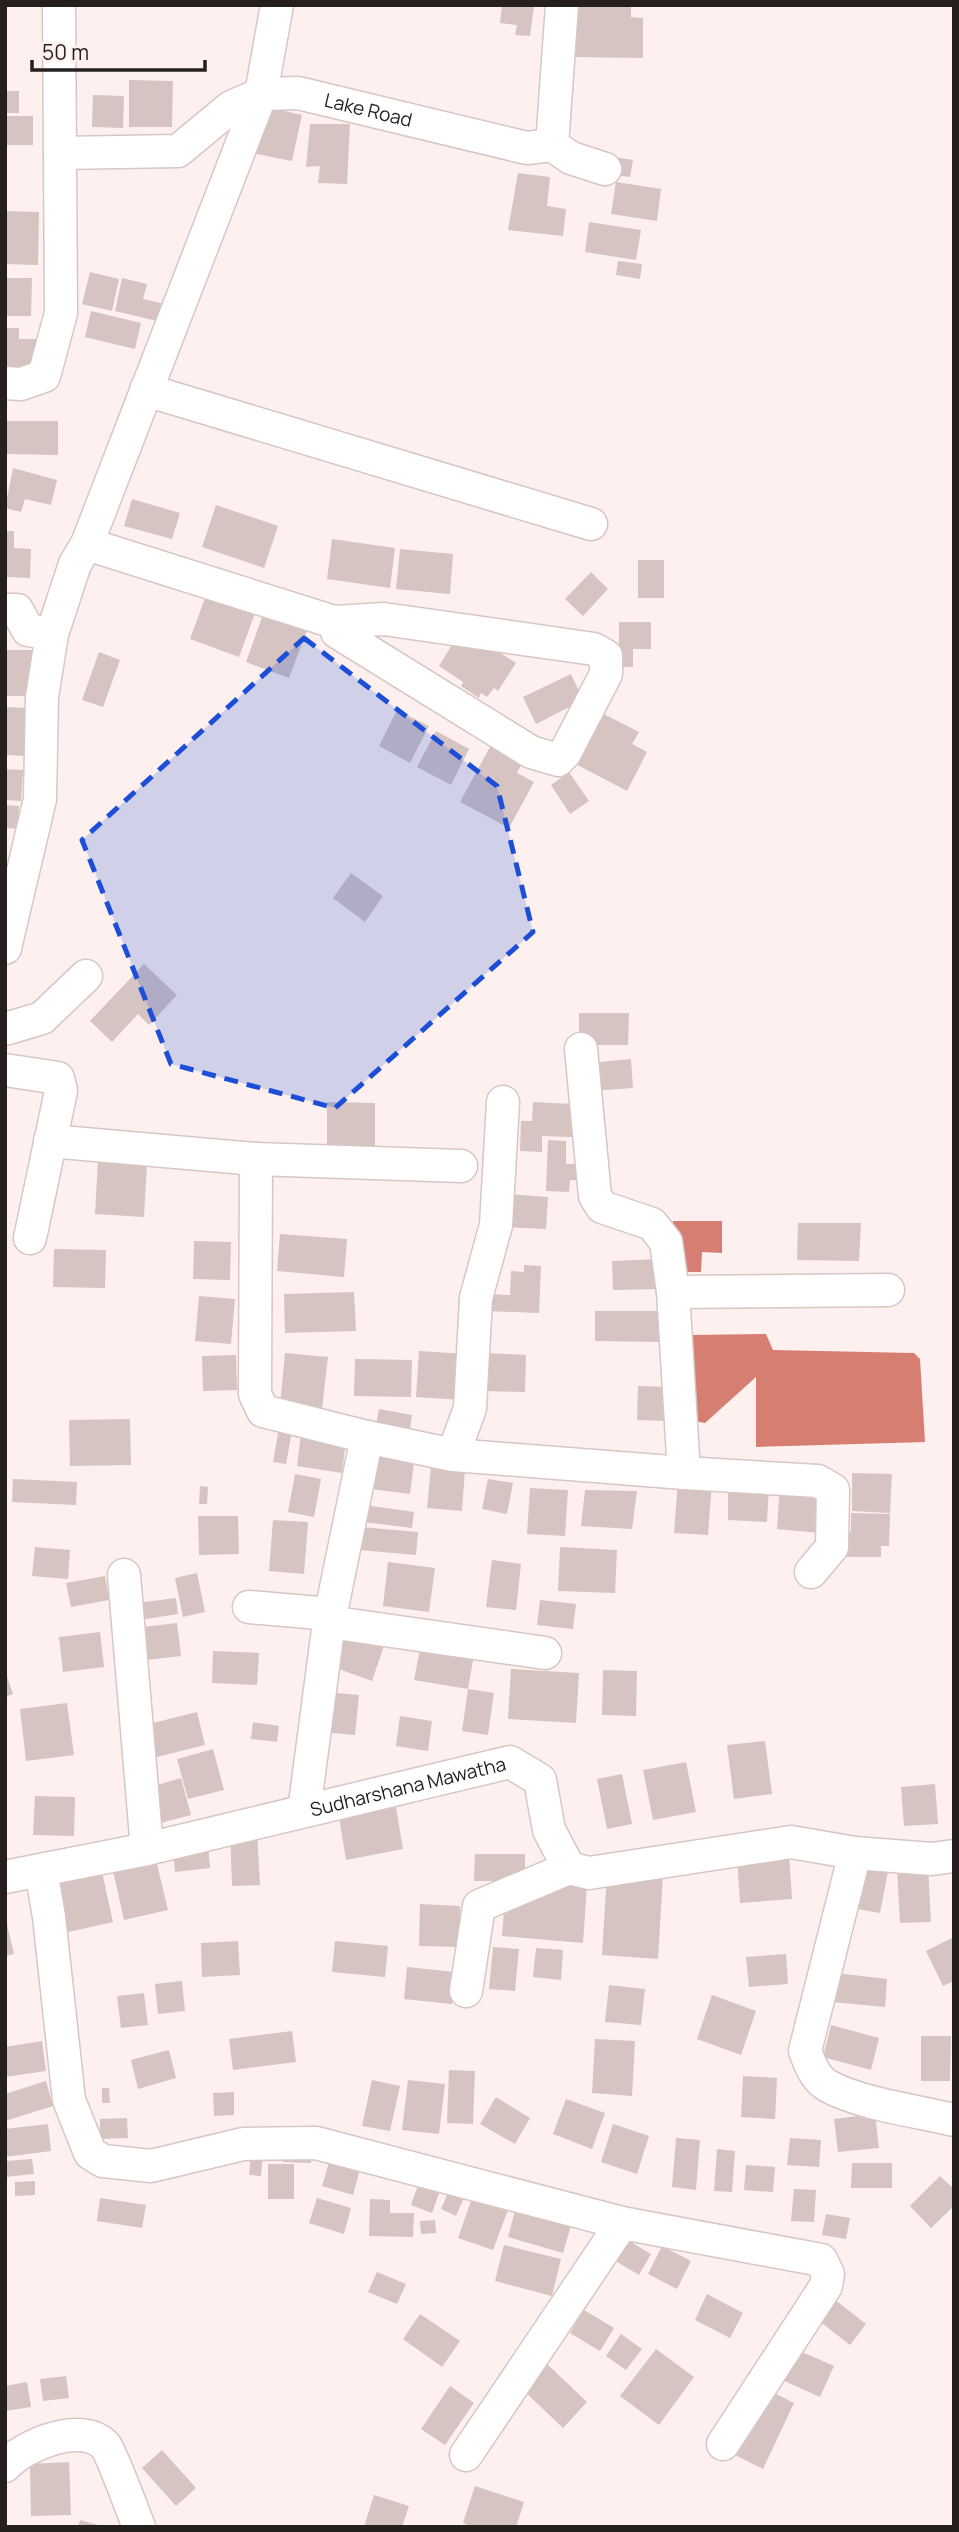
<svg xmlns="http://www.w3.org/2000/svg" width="959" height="2532" font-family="Manrope,sans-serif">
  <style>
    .water { fill: #d67e71 }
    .building { fill: #d5c4c1 }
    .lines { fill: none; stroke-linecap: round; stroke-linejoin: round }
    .minor-casing { stroke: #d7c7c4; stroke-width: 35 }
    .minor { stroke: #fff; stroke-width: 32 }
    .marked { fill: #1d4ed8; fill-opacity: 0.2; stroke: #1d4ed8; stroke-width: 5; stroke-dasharray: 14 9; stroke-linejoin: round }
    .labels { text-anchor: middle; stroke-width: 5; stroke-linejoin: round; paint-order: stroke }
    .street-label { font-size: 19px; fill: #251f1e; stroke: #fef0ee }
  </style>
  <rect width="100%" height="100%" fill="#fef0ee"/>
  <path class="water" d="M673,1221h49v32l-20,-1 -1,20h-27z
    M766,1334l7,16 141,3 6,6 5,83 -169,5v-70l-51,46 -11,-2 -4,-86z"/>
  <path class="building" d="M502,5l32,1 -4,30 -15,-1 2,-10 -17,-2z
    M573,5h58v12l12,1v40l-69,-1z
    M129,80l44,1 -1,46h-43z
    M5,91h14v22h-14z
    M93,95l31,1 -1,32 -31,-1z
    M262,106l40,9 -10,46 -40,-8z
    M7,116h26v29h-26z
    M310,124h40l-3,60 -29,-1 2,-17 -14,1z
    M609,156l24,4 -3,17 -23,-3z
    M518,173l32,4 -3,29 19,3 -3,27 -55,-6z
    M616,182l45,7 -4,32 -46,-7z
    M5,211l34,1 -1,53 -33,-1z
    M589,222l52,8 -5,30 -51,-8z
    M618,261l24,3 -2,15 -24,-4z
    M90,272l29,7 -7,32 -30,-7z
    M5,278h27l-1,38h-26z
    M122,278l25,6 -4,15 18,4 -4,18 -42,-10z
    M91,311l50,12 -6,26 -50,-12z
    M5,328h14v11h17v32l-31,-1z
    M5,421h53v34l-53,-1z
    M13,468l44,12 -6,25 -26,-6 -4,13 -16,-4z
    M132,499l48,14 -8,26 -48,-13z
    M216,505l62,21 -14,42 -62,-21z
    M5,531h9v17l17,1 -1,29 -25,-1z
    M332,539l63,9 -5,40 -63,-9z
    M400,549l53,5 -3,40 -54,-5z
    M638,560h26v38h-26z
    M591,572l17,17 -25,27 -18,-17z
    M209,587l49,18 -19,52 -49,-18z
    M265,609l44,16 -20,53 -43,-16z
    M619,622h32v27h-18v18h-14z
    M458,635l17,2 41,26 -18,28 -4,-3 -7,9 -6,-4 -2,5 -18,-12 2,-4 -24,-16z
    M5,650h28l-1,46h-27z
    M99,652l21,8 -17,47 -21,-7z
    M571,674l12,26 -47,24 -13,-27z
    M5,707l23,1 -1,48 -22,-1z
    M397,710l32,16 -19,37 -31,-17z
    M596,710l43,22 -7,12 15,8 -20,39 -57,-30z
    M436,731l33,18 -18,36 -34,-18z
    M496,736l31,17 -10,20 17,9 -25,46 -49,-26z
    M5,769l18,1 -2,31 -16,-1z
    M569,772l20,29 -19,13 -19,-29z
    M5,805l14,1 -1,23 -13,-1z
    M351,873l32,23 -18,26 -32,-24z
    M144,964l33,31 -28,30 -11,-11 -26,28 -22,-21z
    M579,1013h50l-1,32h-49z
    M631,1059l2,29 -41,3 -2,-28z
    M327,1102l48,1v44h-48z
    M533,1102l40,2 -1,33 -30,-1v16l-22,-1 1,-30h11z
    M548,1140l18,1v23h16l-1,17 -11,-1 -1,12 -23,-1z
    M98,1160l49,3 -3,54 -49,-3z
    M507,1194l41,3 -2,32 -41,-2z
    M798,1223h63l-2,38 -62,-1z
    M280,1234l67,5 -3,38 -67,-6z
    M194,1241l37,1 -1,38 -37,-1z
    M54,1249l52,1 -1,38 -52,-1z
    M659,1259v30l-46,1 -1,-29z
    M524,1265l17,1 -2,47 -55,-2 1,-17 25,1 1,-24 13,1z
    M354,1292l2,39 -71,2 -1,-39z
    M199,1296l36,3 -4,45 -36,-3z
    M595,1311h66v31l-66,-1z
    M419,1351l47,3 -4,46 -46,-3z
    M285,1353l43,4 -6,52 -42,-4z
    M487,1353l39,2 -1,37 -40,-1z
    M236,1355l1,35 -34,1 -1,-35z
    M355,1359l57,1 -1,37 -57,-1z
    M638,1386l28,1 -1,34 -28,-1z
    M379,1409l33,6 -3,21 -34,-6z
    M130,1419l1,46 -61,1 -1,-46z
    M279,1428l13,3 -6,33 -13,-2z
    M301,1433l45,7 -4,33 -45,-7z
    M376,1449l39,6 -5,39 -39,-5z
    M431,1467l34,2 -3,42 -35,-3z
    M852,1473l40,1 -2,39 -38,-2z
    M295,1474l26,5 -7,38 -26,-5z
    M13,1479l64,3 -1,23 -64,-3z
    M488,1479l25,4 -6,31 -25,-5z
    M678,1480l34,3 -4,52 -34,-2z
    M728,1483l41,3 -2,36 -39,-2z
    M780,1483l44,7 -5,43 -42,-4z
    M200,1486l8,1 -1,17h-8z
    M530,1488l38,2 -3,46 -38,-2z
    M585,1490l52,1 -5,38 -51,-3z
    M358,1504l56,8 -2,16 -56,-7z
    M851,1513l39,1 -1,32h-8v11h-36l1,-26 5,1z
    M198,1516h40l1,38 -40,1z
    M273,1520l35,2 -4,52 -35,-3z
    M361,1527l57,5 -2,23 -57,-5z
    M35,1547l35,3 -2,29 -36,-3z
    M560,1547l57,3 -2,43 -57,-2z
    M492,1560l29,4 -5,46 -30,-3z
    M388,1562l47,6 -6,44 -46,-6z
    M197,1573l8,39 -22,5 -8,-39z
    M105,1576l4,24 -38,7 -5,-24z
    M176,1598l2,16 -39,6 -2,-17z
    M540,1600l36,4 -3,25 -36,-4z
    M177,1623l4,33 -35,4 -4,-33z
    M347,1626l39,14 -14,41 -39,-14z
    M100,1632l4,35 -41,5 -4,-35z
    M422,1639l53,10 -7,40 -54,-9z
    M213,1651l46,2 -2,32 -45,-2z
    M511,1669l68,4 -3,50 -68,-4z
    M603,1670l34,1 -1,45 -34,-1z
    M5,1671l8,23 -8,3z
    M468,1689l26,4 -6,42 -26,-4z
    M327,1692l32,3 -4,40 -33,-3z
    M67,1703l7,52 -48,6 -6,-52z
    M197,1712l8,33 -52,13 -8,-33z
    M400,1716l32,5 -4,30 -32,-5z
    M253,1722l26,4 -2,16 -26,-3z
    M765,1741l7,53 -38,5 -7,-54z
    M213,1749l11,41 -36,9 -11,-40z
    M686,1762l10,50 -43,8 -10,-50z
    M622,1774l10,50 -25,5 -10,-50z
    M181,1778l10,37 -35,9 -9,-36z
    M935,1784l3,40 -34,2 -3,-39z
    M35,1796l40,1 -1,39 -41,-1z
    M396,1807l7,42 -57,11 -7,-43z
    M257,1830l3,55 -28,1 -2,-55z
    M208,1845l2,23 -35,4 -2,-23z
    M789,1853l3,46 -52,4 -3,-46z
    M475,1854h50v27h-51z
    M155,1856l13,54 -44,10 -12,-54z
    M862,1860l27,6 -9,47 -28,-5z
    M928,1868l3,54 -31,1 -3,-54z
    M102,1872l11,50 -49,11 -11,-50z
    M607,1872l56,3 -5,84 -56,-4z
    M560,1881l27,3 -4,59 -81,-7 3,-38z
    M420,1904l40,2 -1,41 -40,-1z
    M5,1916l9,38 -9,2z
    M954,1937v44l-11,5 -17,-35z
    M238,1941l2,34 -38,2 -1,-34z
    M335,1941l53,5 -3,31 -53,-5z
    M493,1947l26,2 -4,42 -26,-2z
    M536,1948l27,2 -2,30 -28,-3z
    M786,1954l2,30 -39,3 -3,-30z
    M407,1967l48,5 -3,32 -48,-5z
    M836,1973l51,6 -2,28 -52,-5z
    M182,1981l3,30 -27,3 -3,-30z
    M609,1985l36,4 -4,36 -36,-3z
    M144,1993l4,32 -27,3 -4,-32z
    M712,1995l44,16 -15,44 -44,-16z
    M831,2025l48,13 -8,32 -48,-13z
    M292,2031l4,31 -63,8 -4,-31z
    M921,2036h30l-1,45h-29z
    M595,2039l40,2 -3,55 -40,-3z
    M42,2041l4,30 -41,6v-30z
    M169,2050l7,28 -38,11 -7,-29z
    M449,2070l26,1 -2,53 -26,-1z
    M743,2076l34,2 -2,41 -34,-2z
    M372,2080l28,6 -10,45 -28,-5z
    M408,2080l37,4 -6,50 -37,-4z
    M46,2081l7,25 -48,15v-27z
    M102,2088h7l1,15h-8z
    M234,2092v23l-20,1 -1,-23z
    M496,2097l34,21 -15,26 -35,-20z
    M566,2099l39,14 -13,36 -39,-15z
    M875,2114l4,34 -41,4 -4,-33z
    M127,2118l1,20 -28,1v-20z
    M48,2124l3,27 -46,6v-28z
    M613,2124l36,12 -12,38 -36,-12z
    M676,2138l24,2 -4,50 -24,-3z
    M790,2138l31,2 -2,27 -32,-2z
    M283,2149h28v14l-28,-1z
    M717,2149l18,2 -3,41 -18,-1z
    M251,2152l12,1 -2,23 -12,-1z
    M332,2153l30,9 -9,33 -31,-9z
    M32,2159l2,15 -29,3v-16z
    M852,2163h40v25h-41z
    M268,2164h26v35h-26z
    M746,2165l29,2 -2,25 -29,-2z
    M940,2176l14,13v17l-23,22 -21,-22z
    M421,2177l21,8 -10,28 -21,-8z
    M35,2181v14l-20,1v-14z
    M451,2186l15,7 -10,23 -15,-7z
    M794,2189l22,1 -2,32 -23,-1z
    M100,2198l46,7 -4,23 -45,-7z
    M317,2198l34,10 -7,26 -35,-11z
    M472,2198l36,12 -15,40 -35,-12z
    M370,2199l20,1v13h24l-1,24 -44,-1z
    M516,2207l56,15 -9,31 -55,-16z
    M826,2214l24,4 -4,21 -24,-4z
    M435,2220l1,13 -15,1 -1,-13z
    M619,2235l32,19 -12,21 -32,-19z
    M504,2245l57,14 -9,37 -57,-15z
    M662,2246l29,15 -14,28 -29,-15z
    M377,2272l29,12 -9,20 -29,-12z
    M707,2294l36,19 -13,25 -35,-18z
    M834,2299l32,25 -16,21 -32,-25z
    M584,2310l30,18 -14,23 -30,-18z
    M420,2314l40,27 -18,26 -39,-28z
    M621,2334l21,15 -16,21 -20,-14z
    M793,2348l41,18 -14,31 -40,-18z
    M656,2349l38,28 -35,48 -39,-29z
    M546,2363l41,39 -24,26 -41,-39z
    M66,2376l3,22 -26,3 -3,-22z
    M27,2382l4,25 -26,4v-25z
    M450,2386l24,17 -29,42 -24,-16z
    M764,2388l30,15 -31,66 -30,-15z
    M162,2450l34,38 -20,18 -34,-38z
    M69,2462l2,53 -40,1 -1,-52z
    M475,2486l49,16 -8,25h-43l-10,-4z
    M374,2495l35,11 -7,21h-38z
    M80,2520l22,6v1h-24z"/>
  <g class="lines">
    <defs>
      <g id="minor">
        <path d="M552,145l19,13 34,11"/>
        <path id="s1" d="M60,153l118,-2 53,-44 30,-13 37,-1 229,55 25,-3 10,-140"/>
        <path d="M5,383l16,1 23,-8 17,-63 -2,-308"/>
        <path d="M146,390l445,134"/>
        <path d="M87,544l247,78 50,-3 210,30 12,7v18l-41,79 -7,7 -27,-8 -194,-120 -3,-10"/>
        <path d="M5,610h12l11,20 24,4"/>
        <path d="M5,948l35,-149 2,-102 10,-63 23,-70 12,-20 174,-450 16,-89"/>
        <path d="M5,1029l37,-11 44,-42"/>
        <path d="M581,1049l14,147 7,11 50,17 14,18 7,50 11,181"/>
        <path d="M5,1070l53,8 3,13 -31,147"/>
        <path d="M50,1141l206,18 205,7"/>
        <path d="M256,1159l-1,235 8,17 104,26 86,18 231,18 134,8 15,9 -1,57 -21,25"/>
        <path d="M673,1292l215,-2"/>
        <path d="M453,1455l17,-47 6,-110 20,-73 7,-123"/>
        <path d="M124,1575l23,274"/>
        <path d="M249,1607l82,7"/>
        <path d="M329,1622l216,31"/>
        <path d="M304,1811l25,-189 38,-185"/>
        <path d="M855,1853l-50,198c5,13 10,28 23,35 33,18 89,25 126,34"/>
        <path d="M41,1870l8,47 20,183 21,53 13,8 48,5 92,-22 73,-1 306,80 199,37 7,14 -2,12 -103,158"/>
        <path id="s2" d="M5,1877l142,-28 363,-87 30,18 9,50 20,38 20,5 202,-31 64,11 77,6 22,-3"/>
        <path d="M466,1991l13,-85 90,-38"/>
        <path d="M466,2455l156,-232"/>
        <path d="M5,2466c19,-21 76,-45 100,-21 7,9 28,67 34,82"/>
      </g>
    </defs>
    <use href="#minor" class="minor-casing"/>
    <use href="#minor" class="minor"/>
  </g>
  <path class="marked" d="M304,638l193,148 36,146 -198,176 -164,-44 -89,-224z"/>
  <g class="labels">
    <g class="street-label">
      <text dy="7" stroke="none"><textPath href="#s1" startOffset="329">Lake Road</textPath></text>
      <text dy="7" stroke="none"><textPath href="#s2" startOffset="413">Sudharshana Mawatha</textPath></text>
    </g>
  </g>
  <rect width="959" height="2532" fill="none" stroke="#251f1e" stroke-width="14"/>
  <path d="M32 60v10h173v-10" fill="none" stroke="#251f1e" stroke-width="3.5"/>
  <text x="42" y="60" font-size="21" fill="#251f1e" stroke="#fef0ee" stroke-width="5" paint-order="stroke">50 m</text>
</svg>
